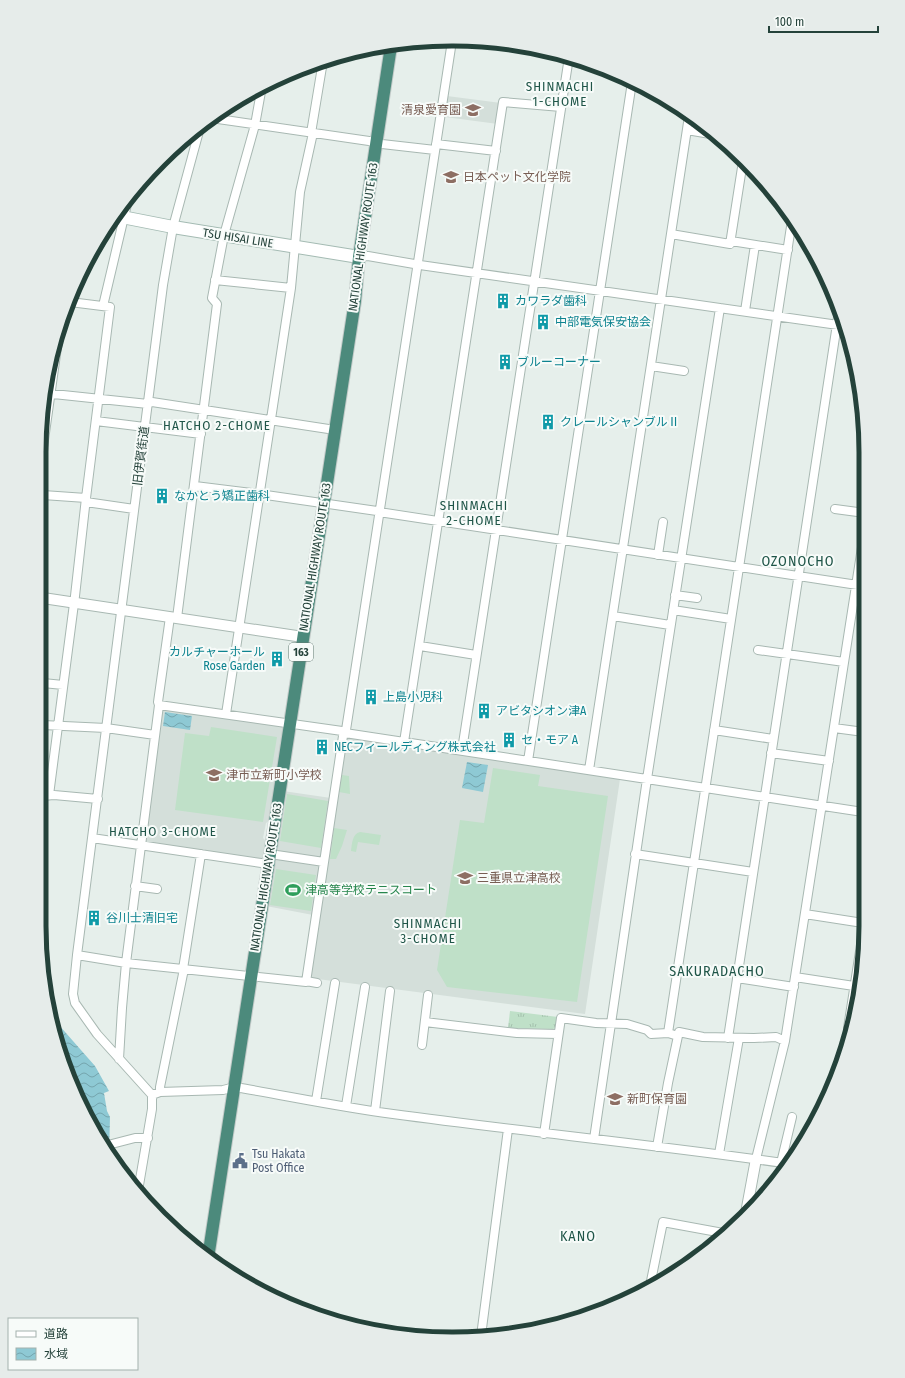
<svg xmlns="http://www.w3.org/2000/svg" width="905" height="1378" font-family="'Fira Sans Condensed','Noto Sans JP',sans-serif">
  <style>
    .built { fill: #d4dfda }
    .grass { fill: url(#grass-tufts) }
    .garden { fill: #bfe0c8 }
    .water { fill: url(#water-waves) }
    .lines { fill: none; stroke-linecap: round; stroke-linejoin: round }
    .minor-casing { stroke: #a8b8b2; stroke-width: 10 }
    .tertiary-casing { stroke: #a8b8b2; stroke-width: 12 }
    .secondary-casing { stroke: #a4bbb3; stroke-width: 14 }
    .trunk-casing { stroke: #c2cac8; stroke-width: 14 }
    .minor { stroke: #fff; stroke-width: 8 }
    .tertiary { stroke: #fff; stroke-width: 10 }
    .secondary { stroke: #fff; stroke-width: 12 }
    .trunk { stroke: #4c8a7c; stroke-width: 12 }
    .labels { text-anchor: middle; stroke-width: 4; stroke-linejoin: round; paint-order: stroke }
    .shield { fill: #f7fbf9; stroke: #637a73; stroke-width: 1 }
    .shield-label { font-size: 11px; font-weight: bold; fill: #24423a }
    .education-label { font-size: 12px; fill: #785e54; stroke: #f7fbf9; text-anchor: start }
    .street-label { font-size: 12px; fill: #24423a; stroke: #f7fbf9 }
    .culture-label { font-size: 12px; fill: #0d838f; stroke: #f7fbf9; text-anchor: start }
    .leisure-label { font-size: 12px; fill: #27864d; stroke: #f7fbf9; text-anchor: start }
    .service-label { font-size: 12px; fill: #4e5e75; stroke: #f7fbf9; text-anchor: start }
    .neighbourhood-label { font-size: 13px; letter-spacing: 1px; fill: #1f5548; stroke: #f7fbf9 }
    .quarter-label { font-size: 14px; letter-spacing: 1px; fill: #1f5548; stroke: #f7fbf9 }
    .rim { fill: none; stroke: #24423a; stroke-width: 5 }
  </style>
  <defs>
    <pattern id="grass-tufts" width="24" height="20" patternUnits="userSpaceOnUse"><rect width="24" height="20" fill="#bfe0c8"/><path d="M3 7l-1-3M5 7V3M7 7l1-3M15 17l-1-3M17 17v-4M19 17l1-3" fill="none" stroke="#a4c1ad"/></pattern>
    <pattern id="water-waves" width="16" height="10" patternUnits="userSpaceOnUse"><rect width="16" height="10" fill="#8ec9d4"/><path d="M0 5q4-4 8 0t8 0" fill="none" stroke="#74a5ad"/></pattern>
  </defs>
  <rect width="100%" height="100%" fill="#e6efeb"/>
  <path class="built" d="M447,96l54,7 -3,21 -53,-7z
    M161,709l120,17 2,2 -14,93 -3,2 -3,15 3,3 -3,19 -117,-17 -2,-3z
    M347,736l273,43 -35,235 -275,-36z
    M283,791l48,7 -18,117 -47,-9z"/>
  <path class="grass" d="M510,1011l48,6 -3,11 -2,1 -45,-1z"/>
  <path class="garden" d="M211,727l66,10 -14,85 -88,-12 10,-77 24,3z
    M493,768l47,7 -2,11 70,10 -31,206 -130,-15 -10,-17 23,-150 24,3z
    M342,775l7,1 1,18 -11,-2z
    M287,794l41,7 -7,47 -41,-7z
    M334,828l13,2 -5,16 -6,13h-6z
    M360,832l21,3 -2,10 -21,-3 -2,10 -5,-1c1,-7 1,-17 9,-19z
    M276,869l40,6 -5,36 -41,-6z"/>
  <path class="water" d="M165,712l27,4 -2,14 -27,-4z
    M467,762l21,3 -5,27 -21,-4z
    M51,1016l44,50 14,25 -5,2 3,18 3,6 -1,39 -48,-98z"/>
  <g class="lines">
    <defs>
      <path id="minor" d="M211,118l158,23 13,3 53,6
        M687,130l29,5
        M311,133l12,-72
        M436,144l60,7
        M671,234l59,10 13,-83
        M731,241l57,9
        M359,257l9,-1 52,9 425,61
        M215,280l76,8
        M103,306l25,-106
        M745,311l10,-66
        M651,366l33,5
        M44,393l104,11 4,-2 183,28
        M96,421l105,13
        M43,447l17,-121
        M195,486l64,8 118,17 2,1 485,74
        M43,495l43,3
        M86,502l48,7
        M835,509l30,4
        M658,555l5,-33
        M675,595l22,3
        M673,610l58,9
        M613,616l57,9
        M177,618l40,-314 -5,-6 12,-63 31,-110 7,-39
        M420,646l56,9
        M758,650l86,12
        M43,683l20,2
        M159,705l183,26 3,2 518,79
        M226,714l65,-426 9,-96 13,-59
        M43,725l63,3 49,7
        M834,728l30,4
        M714,730l59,9
        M404,742l99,-640 58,5
        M462,750l107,-693
        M771,753l58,8
        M528,761l104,-679
        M589,770l100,-654
        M49,795l26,-199 11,-98 24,-191 -40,-5
        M43,796l11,-1 44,4
        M92,838l176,26
        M270,854l54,8
        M635,854l118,18
        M135,886l22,3
        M805,914l58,9
        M77,955l49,8 180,19 37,-246 3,-6 106,-689
        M183,969l18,-115
        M795,977l59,9
        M737,978l57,9
        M306,981l11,2
        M425,1022l92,11 41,1
        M848,1028l15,-96
        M668,1033l124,-813
        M678,1036l1,-4 24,5 51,1 22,-1 9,4
        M728,1038l111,-727
        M422,1045l6,-50
        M119,1059l3,-51 4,-45 33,-258 -1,-3 12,-85
        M160,1092v-5l24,-118
        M152,1095l8,-3 63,-2 12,-3c53,9 105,20 158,27 133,18 265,31 397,50
        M316,1101l19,-118
        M346,1106l19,-119
        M375,1111l15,-120
        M544,1134l17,-116 35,5 31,1 20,6 4,4 17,-1 10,3 -10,47 -11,64
        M594,1139l53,-360 73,-471
        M104,1146l31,-8h13
        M719,1154l20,-116
        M756,1159l29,-118 80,-513
        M781,1163l11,-46
        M138,1191l14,-82v-14l-55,-61 -22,-31 -2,-9 4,-39 86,-670 10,-58 28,-103
        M659,1283l-8,-2 12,-59 60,11
        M481,1336l27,-207"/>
      <path id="tertiary" d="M43,598l260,39
        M746,1213l10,-54"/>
      <path id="secondary" d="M117,216l56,11 186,30"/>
      <path id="trunk" d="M208,1258l147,-957 4,-44 32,-211"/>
    </defs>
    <use href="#minor" class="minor-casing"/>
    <use href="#tertiary" class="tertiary-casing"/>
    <use href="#secondary" class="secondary-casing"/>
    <use href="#trunk" class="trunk-casing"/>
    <use href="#minor" class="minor"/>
    <use href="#tertiary" class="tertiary"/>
    <use href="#secondary" class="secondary"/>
    <use href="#trunk" class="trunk"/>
  </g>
  <defs>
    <symbol id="school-bare" viewBox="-9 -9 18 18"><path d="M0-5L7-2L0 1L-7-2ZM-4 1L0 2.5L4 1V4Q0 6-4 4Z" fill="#8d6e63" stroke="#f7fbf9" stroke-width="2.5" paint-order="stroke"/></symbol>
    <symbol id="university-bare" viewBox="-9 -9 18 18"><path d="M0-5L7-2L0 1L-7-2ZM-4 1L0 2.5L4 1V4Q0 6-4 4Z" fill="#8d6e63" stroke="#f7fbf9" stroke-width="2.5" paint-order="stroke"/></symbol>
    <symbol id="building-bare" viewBox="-9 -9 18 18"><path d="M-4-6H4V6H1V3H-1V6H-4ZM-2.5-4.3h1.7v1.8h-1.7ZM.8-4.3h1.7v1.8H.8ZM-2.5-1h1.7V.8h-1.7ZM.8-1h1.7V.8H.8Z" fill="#0f9aa8" stroke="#f7fbf9" stroke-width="2.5" paint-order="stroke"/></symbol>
    <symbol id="stadium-bare" viewBox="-9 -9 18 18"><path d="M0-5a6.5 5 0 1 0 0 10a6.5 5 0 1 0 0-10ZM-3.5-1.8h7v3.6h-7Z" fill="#2e9e5b" stroke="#f7fbf9" stroke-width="2.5" paint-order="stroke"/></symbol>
    <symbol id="civic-bare" viewBox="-9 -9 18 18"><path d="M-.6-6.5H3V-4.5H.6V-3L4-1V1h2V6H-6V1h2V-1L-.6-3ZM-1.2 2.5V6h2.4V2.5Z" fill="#5c6f8a" stroke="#f7fbf9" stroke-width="2.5" paint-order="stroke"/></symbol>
  </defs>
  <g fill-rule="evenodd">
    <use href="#school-bare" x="462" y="99" width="22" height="22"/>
    <use href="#university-bare" x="440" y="166" width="22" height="22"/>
    <use href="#building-bare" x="492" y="290" width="22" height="22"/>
    <use href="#building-bare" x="532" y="311" width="22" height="22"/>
    <use href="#building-bare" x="494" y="351" width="22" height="22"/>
    <use href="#building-bare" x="537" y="411" width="22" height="22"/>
    <use href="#building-bare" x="151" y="485" width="22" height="22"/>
    <use href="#building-bare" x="266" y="648" width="22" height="22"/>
    <use href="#building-bare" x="360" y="686" width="22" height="22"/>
    <use href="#building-bare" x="473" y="700" width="22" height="22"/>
    <use href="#building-bare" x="498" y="729" width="22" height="22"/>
    <use href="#building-bare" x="311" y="736" width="22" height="22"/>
    <use href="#school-bare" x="203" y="764" width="22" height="22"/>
    <use href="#school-bare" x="454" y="867" width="22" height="22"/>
    <use href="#stadium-bare" x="282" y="879" width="22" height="22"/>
    <use href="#building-bare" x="83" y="907" width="22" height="22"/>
    <use href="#school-bare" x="604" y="1088" width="22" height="22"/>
    <use href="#civic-bare" x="229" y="1150" width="22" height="22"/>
  </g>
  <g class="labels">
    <rect class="shield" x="289" y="643" width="24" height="18" rx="3"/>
    <g class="shield-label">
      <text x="301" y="656">163</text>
    </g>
    <g class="education-label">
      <text x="461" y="114" text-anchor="end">清泉愛育園</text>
      <text x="463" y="181">日本ペット文化学院</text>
      <text x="226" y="779">津市立新町小学校</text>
      <text x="477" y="882">三重県立津高校</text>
      <text x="627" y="1103">新町保育園</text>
    </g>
    <g class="street-label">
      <text transform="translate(363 237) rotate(-82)" y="4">NATIONAL HIGHWAY ROUTE 163</text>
      <text transform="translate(238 238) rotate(9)" y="4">TSU HISAI LINE</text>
      <text transform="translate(141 456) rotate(-83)" y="4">旧伊賀街道</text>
      <text transform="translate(315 557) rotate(-81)" y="4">NATIONAL HIGHWAY ROUTE 163</text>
      <text transform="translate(266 877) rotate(-81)" y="4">NATIONAL HIGHWAY ROUTE 163</text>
    </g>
    <g class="culture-label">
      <text x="515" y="305">カワラダ歯科</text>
      <text x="555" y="326">中部電気保安協会</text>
      <text x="517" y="366">ブルーコーナー</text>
      <text x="560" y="426">クレールシャンブルⅡ</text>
      <text x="174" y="500">なかとう矯正歯科</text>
      <text x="265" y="656" text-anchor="end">カルチャーホール<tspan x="265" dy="14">Rose Garden</tspan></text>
      <text x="383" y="701">上島小児科</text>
      <text x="496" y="715">アビタシオン津A</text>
      <text x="521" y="744">セ・モア A</text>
      <text x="334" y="751">NECフィールディング株式会社</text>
      <text x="106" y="922">谷川士清旧宅</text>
    </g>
    <g class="leisure-label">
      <text x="305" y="894">津高等学校テニスコート</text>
    </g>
    <g class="service-label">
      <text x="252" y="1158">Tsu Hakata<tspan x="252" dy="14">Post Office</tspan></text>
    </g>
    <g class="neighbourhood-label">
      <text x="560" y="91">SHINMACHI<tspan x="560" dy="15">1-CHOME</tspan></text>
      <text x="217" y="430">HATCHO 2-CHOME</text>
      <text x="474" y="510">SHINMACHI<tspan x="474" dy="15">2-CHOME</tspan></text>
      <text x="163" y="836">HATCHO 3-CHOME</text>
      <text x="428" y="928">SHINMACHI<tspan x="428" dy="15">3-CHOME</tspan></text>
    </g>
    <g class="quarter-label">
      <text x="798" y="566">OZONOCHO</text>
      <text x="717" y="976">SAKURADACHO</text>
      <text x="578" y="1241">KANO</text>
    </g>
  </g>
  <path d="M0 0H905V1378H0ZM452 46H453A406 406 0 0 1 859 452V926A406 406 0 0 1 453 1332H452A406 406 0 0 1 46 926V452A406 406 0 0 1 452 46Z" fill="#e6ecea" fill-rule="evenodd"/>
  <path class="rim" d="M452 46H453A406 406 0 0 1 859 452V926A406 406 0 0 1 453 1332H452A406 406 0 0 1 46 926V452A406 406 0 0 1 452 46Z"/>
  <rect x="8" y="1318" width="130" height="52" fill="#f7fbf9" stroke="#a3b1ad"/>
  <rect x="16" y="1331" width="20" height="6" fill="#ffffff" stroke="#a3b1ad"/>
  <text x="44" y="1338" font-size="12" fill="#24423a">道路</text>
  <rect x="16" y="1348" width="20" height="12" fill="url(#water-waves)" stroke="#a3b1ad"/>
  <text x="44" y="1358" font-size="12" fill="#24423a">水域</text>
  <path d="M769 26v6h109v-6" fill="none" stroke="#24423a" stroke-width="2"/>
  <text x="775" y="26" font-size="12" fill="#24423a" stroke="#f7fbf9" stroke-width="3" paint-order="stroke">100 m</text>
</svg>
